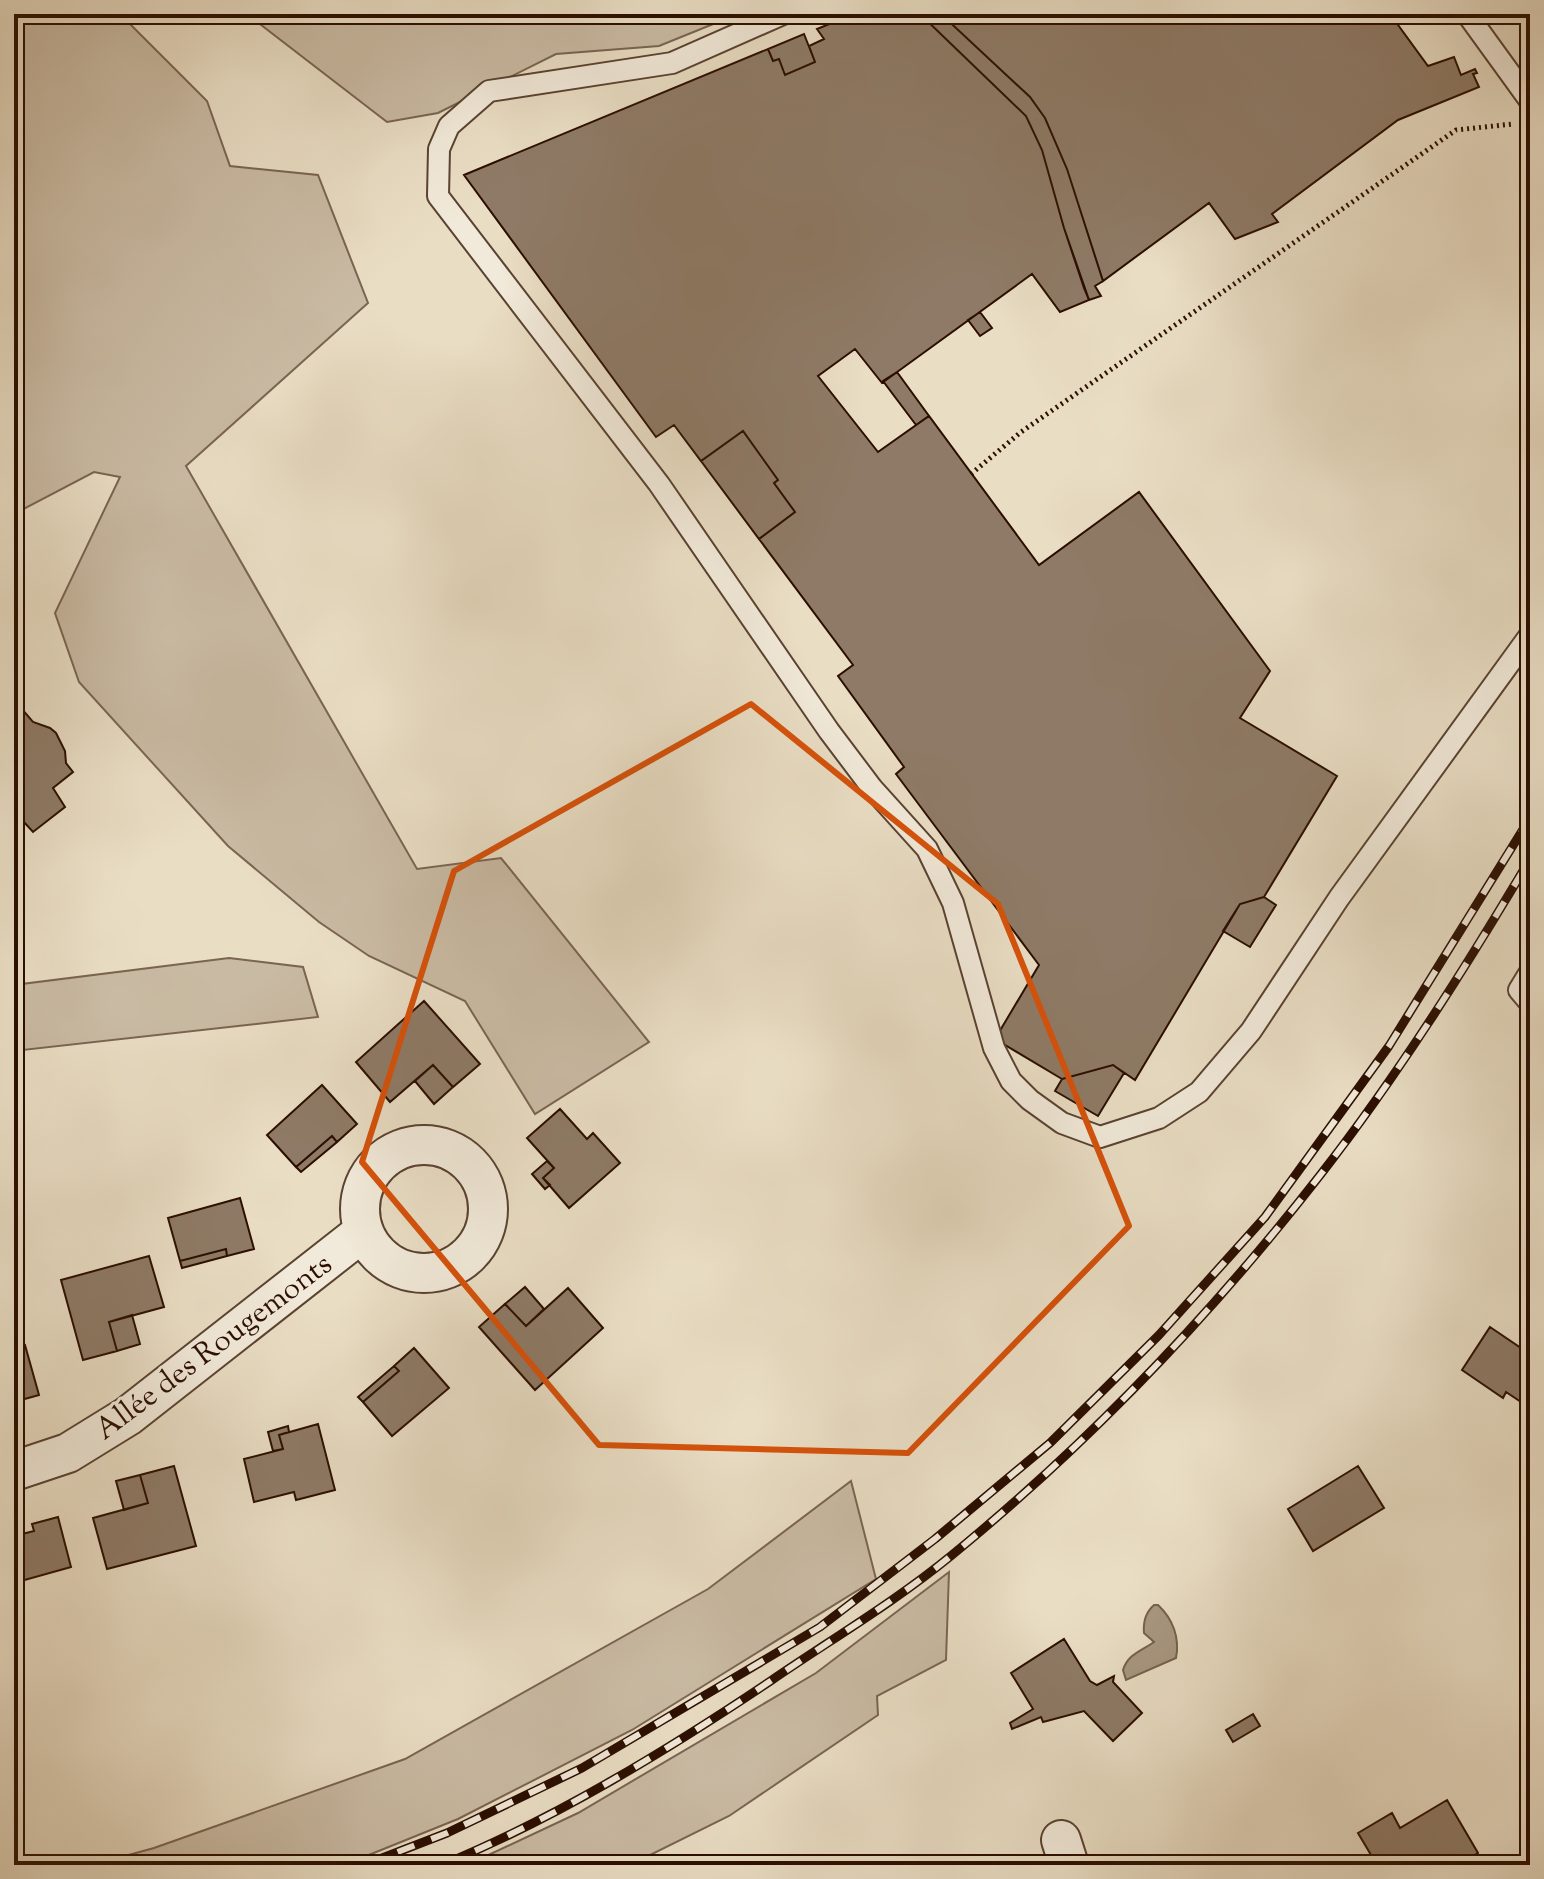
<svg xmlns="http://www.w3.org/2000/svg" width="1544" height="1879" font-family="'Sorts Mill Goudy',serif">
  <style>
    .green { fill: #c9baa3; stroke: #7a6452; stroke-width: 2 }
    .water { fill: #a89781; stroke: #76604d; stroke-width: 2 }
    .building { fill: #8e7a66; stroke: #2b0e00; stroke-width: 2 }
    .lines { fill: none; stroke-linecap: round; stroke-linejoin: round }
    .lane-casing { stroke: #5a4231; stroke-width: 24 }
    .street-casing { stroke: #5a4231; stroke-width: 42 }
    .path { stroke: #2b0e00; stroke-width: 5; stroke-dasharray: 2 4; stroke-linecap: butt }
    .lane { stroke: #f1e9d9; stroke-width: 20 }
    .street { stroke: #f1e9d9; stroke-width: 38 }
    .rail-casing { stroke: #2b0e00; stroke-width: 9 }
    .rail { stroke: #f1e9d9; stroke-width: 6; stroke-dasharray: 18; stroke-linecap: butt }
    .marked { fill: none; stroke: #d5520b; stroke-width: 6; stroke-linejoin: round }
    .labels { text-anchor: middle; stroke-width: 6; stroke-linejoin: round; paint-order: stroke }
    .street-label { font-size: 30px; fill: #2b0e00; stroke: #f1e9d9 }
  </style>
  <rect width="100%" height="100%" fill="#e9ddc4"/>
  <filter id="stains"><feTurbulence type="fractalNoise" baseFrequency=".0025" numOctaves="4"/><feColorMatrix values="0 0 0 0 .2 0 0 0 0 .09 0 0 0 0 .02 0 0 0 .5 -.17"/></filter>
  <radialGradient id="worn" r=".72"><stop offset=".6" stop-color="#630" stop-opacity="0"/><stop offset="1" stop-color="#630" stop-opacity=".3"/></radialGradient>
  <path class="green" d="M56,14h64l87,87 23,65 88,9 50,128 -182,163 231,403 84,-11 148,184 -114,72 -70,-113 -96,-45 -50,-34 -91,-76 -149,-164 -24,-69 65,-136 -26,-5 -80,42v-490z
    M247,14h491l-79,32 -103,8 -118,59 -51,9z
    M229,958l74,9 15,50 -304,34v-66z
    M851,1481l25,98 -244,151 -174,89 -114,46h-252l62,-17 251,-89 303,-170z
    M949,1572l-3,88 -69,36 1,19 -149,101 -99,49h-163l111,-52 238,-140z"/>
  <path class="water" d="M1154,1605h4c15,14 22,33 18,53l-50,22 -3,-10c5,-16 18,-19 31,-28l-10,-9c-1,-11 2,-21 10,-28z"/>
  <path class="building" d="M854,14h66l106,102 16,34 22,78 25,72 -29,12 -28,-38 -150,109 -27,-34 -37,27 60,76 51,-36 110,149 100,-73 131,179 -30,47 97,58 -73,121 -24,7 -105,176 -22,-15 -51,14 -67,-40 44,-74 -143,-191 8,-7 -66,-91 15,-11 -94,-126 36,-27 -21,-29 4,-3 -35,-49 -42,30 -27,-36 -18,12 -192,-262 304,-126 5,12 6,-2 6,16 30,-13 -6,-16 15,-7 -7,-10z
    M920,14h21l89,83 15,21 22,51 36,112 -8,5 6,10 -12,4 -5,-12 -20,-60 -22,-78 -16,-34z
    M941,14h449l38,52 26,-9 7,18 14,-6 2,4 -4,1 6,13 -81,33 -126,94 6,8 -43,17 -26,-36 -106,78 -36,-112 -22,-51 -15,-21z
    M804,34l11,28 -30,13 -6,-16 -6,2 -5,-12z
    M980,312l12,16 -12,8 -12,-16z
    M897,372l32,44 -13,9 -33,-44z
    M743,431l35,49 -4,3 21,29 -36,27 -58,-78z
    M21,708l12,14 17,6 6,5 9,18 1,12 7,9 -20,16 12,19 -32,25 -10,-11 -9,8v-115z
    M1264,897l12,8 -26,42 -27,-16 17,-27z
    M424,1001l56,63 -27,23 -20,-22 -43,37 -34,-40z
    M433,1065l20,22 -19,17 -19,-23z
    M1113,1065l11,8 -26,43 -43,-25 7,-12z
    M322,1085l35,39 -20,18 -5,-6 -36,31 -29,-32z
    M560,1109l27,30 6,-6 27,30 -51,45 -26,-30 11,-10 -27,-30z
    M332,1136l5,6 -36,30 -5,-5z
    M547,1161l7,7 -11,10 7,7 -5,4 -13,-15z
    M240,1198l14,51 -27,7 -1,-7 -46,12 -12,-43z
    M226,1249l1,7 -45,12 -2,-7z
    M149,1256l15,51 -55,15 8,29 -34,9 -22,-80z
    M525,1287l19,22 -18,17 -21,-22z
    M568,1288l35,40 -68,62 -56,-63 26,-23 21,22z
    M132,1315l8,29 -23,7 -8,-29z
    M1490,1327l34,23 6,-9v67l-24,-16 -3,6 -41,-28z
    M25,1345l14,50 -25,7v-54z
    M414,1348l35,40 -57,48 -29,-34 36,-31 -5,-5z
    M394,1366l5,5 -36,31 -5,-5z
    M318,1424l17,66 -39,10 -2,-8 -40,10 -10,-43 39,-10 -4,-14z
    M288,1426l1,6 -10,3 4,14 -10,2 -5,-19z
    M174,1466l22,80 -89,23 -14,-51 55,-15 -8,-28z
    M1358,1466l26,42 -71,43 -25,-42z
    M140,1475l8,28 -24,7 -8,-29z
    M58,1517l13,50 -57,16v-47l20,-5 -2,-7z
    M1064,1639l26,42 7,4 17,-9 -1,6 29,31 -29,28 -29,-30 -41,11 -2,-5 -29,12 -2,-6 23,-14 -22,-36z
    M1253,1714l7,12 -27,16 -7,-12z
    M1447,1800l31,53 -21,12h-80l-19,-32 34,-20 8,15z"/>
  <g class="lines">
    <defs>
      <path id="lane" d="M783,14l-111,49 -183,28 -40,35 -10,23 -1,47 221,288 170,247 43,57 55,61 26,54 41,145 17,33 19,19 32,23 38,14 59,-19 40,-26 52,-61 88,-133 191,-263
        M1467,14l63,87
        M1530,972l-11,18 11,13"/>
      <path id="street" d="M360 1209a64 64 0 1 1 128 0a64 64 0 1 1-128 0Z
        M14,1471l54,-18 60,-37 236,-185
        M1061,1840l8,25"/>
    </defs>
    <use href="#lane" class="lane-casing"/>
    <use href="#street" class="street-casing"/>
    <path class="path" d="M971,474l50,-42 435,-302 57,-6"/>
    <use href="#lane" class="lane"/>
    <use href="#street" class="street"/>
    <defs>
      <path id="rail" d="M364,1865l83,-32 135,-65 238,-141 115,-88 115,-96 109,-108 106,-118 124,-171 141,-228
        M442,1865c116,-48 226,-115 330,-185 60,-41 124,-79 180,-125 137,-112 260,-241 369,-381 77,-99 145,-207 209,-315"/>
    </defs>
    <use href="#rail" class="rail-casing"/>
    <use href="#rail" class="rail"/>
  </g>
  <path class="marked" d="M751,704l247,200 131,322 -221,227 -309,-8 -237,-283 92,-291z"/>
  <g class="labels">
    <g class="street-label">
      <text transform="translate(213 1346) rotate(-37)" y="10">Allée des Rougemonts</text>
    </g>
  </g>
  <rect width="1544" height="1879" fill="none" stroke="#e9ddc4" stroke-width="48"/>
  <rect x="16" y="16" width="1512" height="1847" fill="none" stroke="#2b0e00" stroke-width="4"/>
  <rect x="24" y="24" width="1496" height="1831" fill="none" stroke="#2b0e00" stroke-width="2"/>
  <rect width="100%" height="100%" filter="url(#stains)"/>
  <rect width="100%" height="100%" fill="url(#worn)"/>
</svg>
